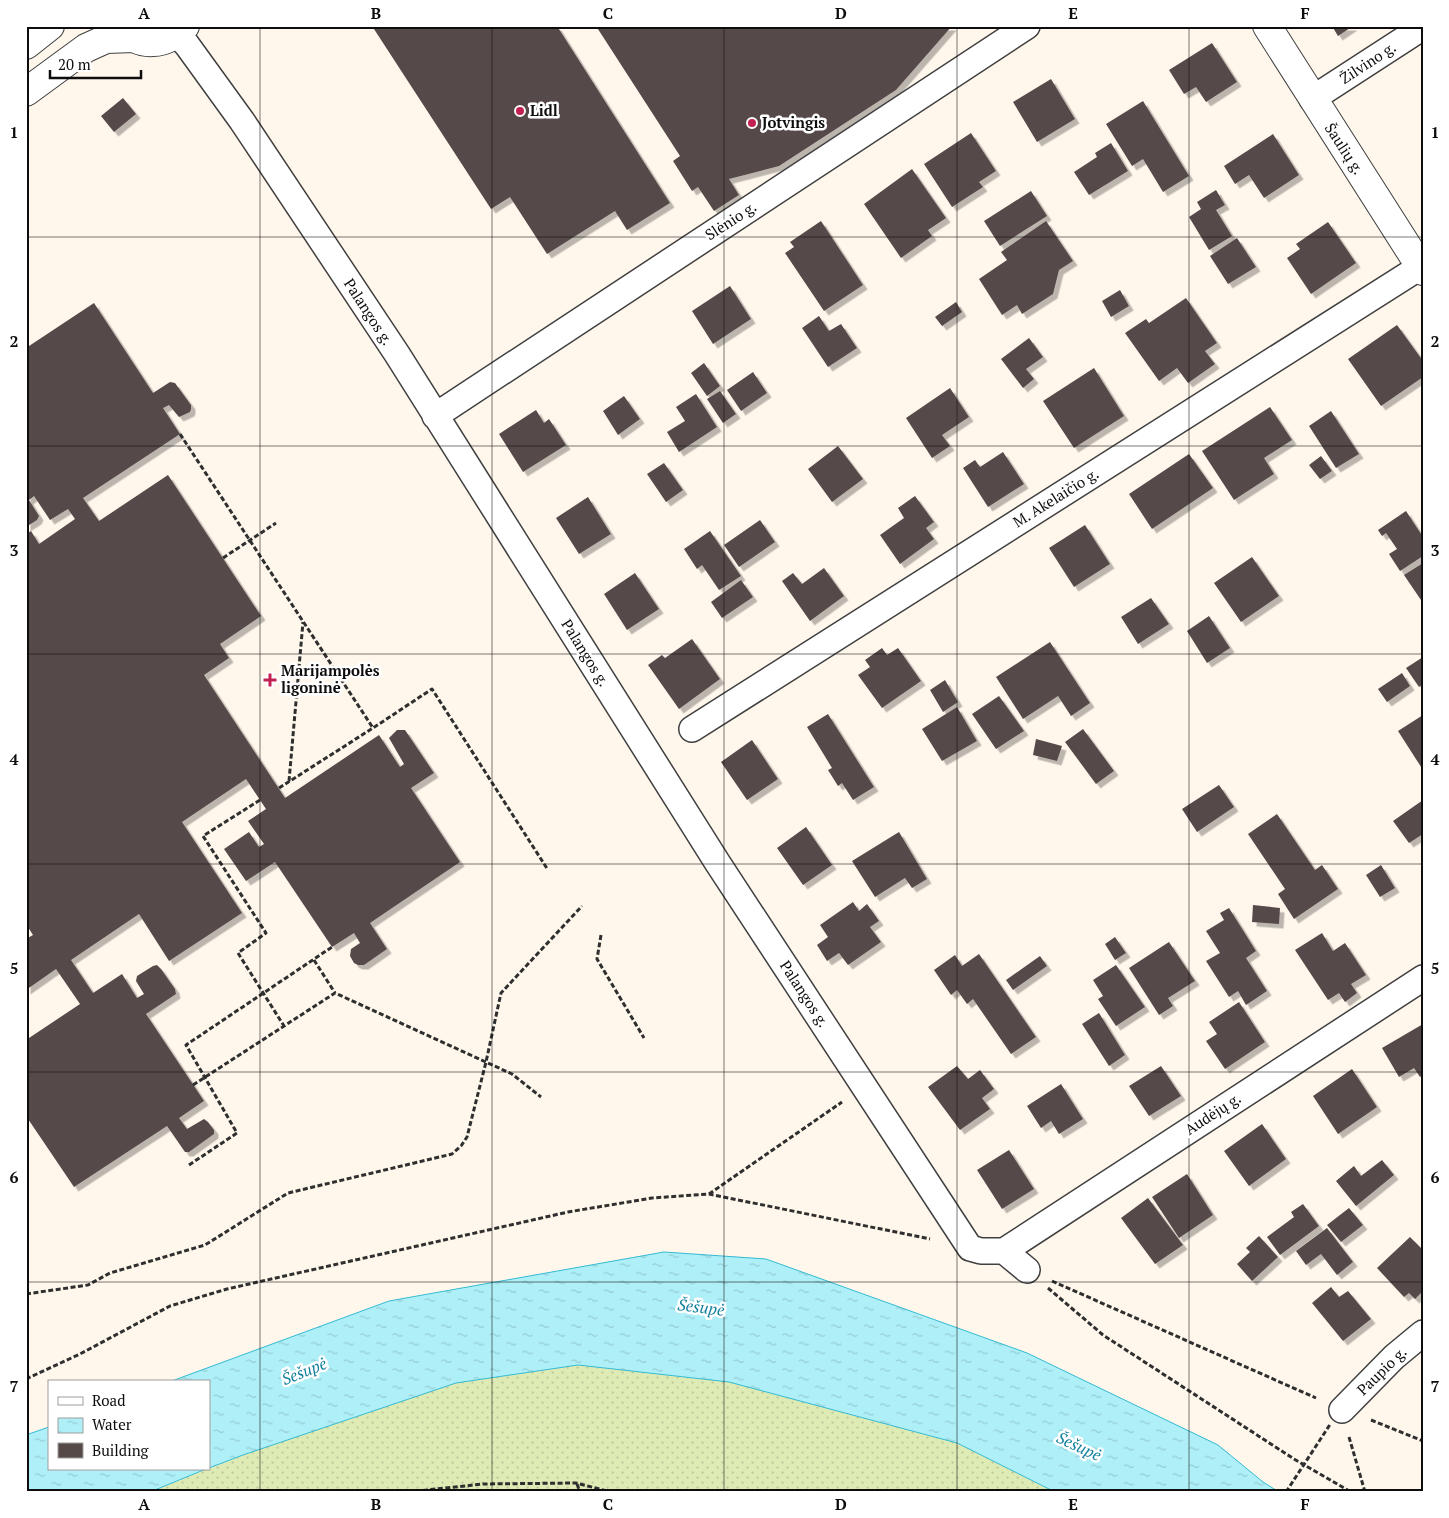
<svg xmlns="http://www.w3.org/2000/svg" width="1449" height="1518" font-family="'PT Serif',serif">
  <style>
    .grass { fill: url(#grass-dots) }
    .water { fill: url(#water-ripples); stroke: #33bad2 }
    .building { fill: #564a49; filter: url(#shadow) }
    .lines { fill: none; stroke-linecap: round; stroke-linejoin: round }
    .minor-casing { stroke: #404040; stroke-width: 28 }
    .tertiary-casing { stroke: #404040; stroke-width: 30 }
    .path { stroke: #2f2f2f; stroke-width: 3; stroke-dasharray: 5 2.5; stroke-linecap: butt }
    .minor { stroke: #fff; stroke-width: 25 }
    .tertiary { stroke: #fff; stroke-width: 28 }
    .path-bridge { stroke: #2f2f2f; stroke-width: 3; stroke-dasharray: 5 2.5; stroke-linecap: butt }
    .grid { fill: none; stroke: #0d0d0d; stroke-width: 1; stroke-opacity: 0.55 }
    .poi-dot { fill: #c22050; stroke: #fff; stroke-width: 2 }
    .labels { text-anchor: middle; stroke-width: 5; stroke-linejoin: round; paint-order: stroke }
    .street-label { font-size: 15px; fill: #0d0d0d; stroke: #fff }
    .poi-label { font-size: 15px; font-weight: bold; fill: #0d0d0d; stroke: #fff; text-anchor: start }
    .water-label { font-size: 16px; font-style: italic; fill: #12819c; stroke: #fff }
    .neatline { fill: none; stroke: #0d0d0d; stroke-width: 2 }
    .grid-label { font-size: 16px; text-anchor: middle; font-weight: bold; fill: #0d0d0d }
  </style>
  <defs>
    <pattern id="grass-dots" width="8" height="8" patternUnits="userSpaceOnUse" patternTransform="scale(1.25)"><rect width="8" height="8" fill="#deebb5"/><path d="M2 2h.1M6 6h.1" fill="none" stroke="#bdc89a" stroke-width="1.8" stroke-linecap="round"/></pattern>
    <pattern id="water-ripples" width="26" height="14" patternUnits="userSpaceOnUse" patternTransform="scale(1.25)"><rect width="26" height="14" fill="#afeff8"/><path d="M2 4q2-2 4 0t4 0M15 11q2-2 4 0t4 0" fill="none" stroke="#95ccd3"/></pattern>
    <filter id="shadow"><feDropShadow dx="4.5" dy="4.5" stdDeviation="0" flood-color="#0004"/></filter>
  </defs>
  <rect width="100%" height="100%" fill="#fff7ec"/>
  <path class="grass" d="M578,1365l151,17 228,61 98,49h-905l93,-37 213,-72z"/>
  <path class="water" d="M664,1252l102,7 261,94 191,92 45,37 16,10h-224l-98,-49 -228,-61 -151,-17 -122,18 -213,72 -34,13v-86h-40l220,-81z
    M49,1427v42h157l-56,23h-124v-57z"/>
  <path class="building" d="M372,26h185l113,177 -43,27 -12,-19 -68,43 -37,-57 -19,12z
    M596,26h356l-56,64 -117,76 -50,13 10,16 -25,16 -16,-24 -6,4 -19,-30 7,-5z
    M1332,26h21l-15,10z
    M1212,43l25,39 -31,20 -10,-15 -12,7 -15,-24z
    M1051,79l24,40 -38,23 -24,-40z
    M123,98l13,16 -22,18 -13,-16z
    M1143,101l46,75 -26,16 -20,-33 -11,7 -26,-42z
    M971,133l25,38 -17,11 4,5 -31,20 -28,-43z
    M1273,134l26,41 -35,23 -15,-23 -14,9 -11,-18z
    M1111,143l17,28 -39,24 -15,-23 23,-15 -2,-4z
    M912,169l34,49 -18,12 4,6 -31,22 -37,-54z
    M1216,190l9,15 -9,5 16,26 -23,14 -20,-33 12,-8 -4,-7z
    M1031,191l16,25 -47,30 -16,-25z
    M821,221l42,64 -39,26 -39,-58 9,-6 -4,-5z
    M1046,221l27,40 -14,9 -6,24 -31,20 -5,-9 -15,10 -23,-36 28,-19 -6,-8z
    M1328,222l28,41 -45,31 -24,-36 13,-9 -4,-5z
    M1237,238l19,29 -28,17 -18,-28z
    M730,286l21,33 -38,25 -21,-33z
    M1120,290l9,16 -18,11 -9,-16z
    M1186,298l31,45 -12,8 10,13 -27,19 -11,-15 -18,13 -34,-48 21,-14 3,4z
    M956,302l6,10 -20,14 -7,-9z
    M94,303l59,90 17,-11 5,1 16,22v4l-1,3 -11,5 -10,-12 -6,3 17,26 -97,64 16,23 69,-46 93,141 -41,28 9,14 -25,17 81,123 94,-63 21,32 4,-3 -15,-26 8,-8h8l29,43 -23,15 49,74 -90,61 17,26 -23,16h-6l-4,-2 -4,-7 1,-7 9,-6 -6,-10 -22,14 -57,-85 -29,19 -22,-32 25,-17 10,15 5,-3 -16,-23 18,-12 -20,-30 -64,43 60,91 -73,48 -30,-47 -68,46 22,33 29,-19 15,24 7,-4 -8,-13 1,-5 16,-10 4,-1 4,4 14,20 1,5 -30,20 58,87 -25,17 8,11 17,-10 4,3 6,8v4l-25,18h-4l-18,-26 -93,61 -48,-71v-76l54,-36 -24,-35 -30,21v-51l7,-4 -7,-11v-390l5,-3 8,13 36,-25 -7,-10 -18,11 -16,-24 -5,4 10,16 -2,4 -11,7v-179z
    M819,316l10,15 12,-7 16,24 -29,19 -26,-39z
    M1397,325l26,36v16l-42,29 -33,-47z
    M1029,338l14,19 -17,12 8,10 -11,9 -22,-29z
    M704,363l16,23 -13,10 -16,-23z
    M1094,368l30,48 -50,32 -31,-47z
    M753,372l14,21 -26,18 -14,-21z
    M950,388l19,29 -27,18 8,11 -18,12 -26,-40z
    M720,391l16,23 -13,9 -16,-24z
    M696,394l21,33 -38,25 -12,-20 18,-11 -9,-14z
    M624,396l16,23 -22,16 -15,-24z
    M1270,407l22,33 -28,18 10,16 -40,26 -32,-49z
    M536,410l8,13 5,-4 17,26 -43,27 -24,-38z
    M1331,411l28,43 -23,14 -27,-42z
    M838,446l25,33 -31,23 -24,-33z
    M1003,452l21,32 -36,23 -25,-39 12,-8 5,7z
    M1189,454l24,34 -61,41 -23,-35z
    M1321,456l11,15 -12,8 -11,-14z
    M664,463l19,27 -17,12 -19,-28z
    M915,496l19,26 -8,6 8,11 -34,25 -20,-29 24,-17 -6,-10z
    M588,497l23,37 -32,20 -23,-36z
    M1406,511l17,26v19l-23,15 -11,-17 8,-5 -11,-16 -4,3 -4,-6z
    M760,520l15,22 -36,25 -15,-22z
    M1085,525l25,39 -36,23 -25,-39z
    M710,531l31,45 -22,14 -17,-25 -5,4 -13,-20z
    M1252,557l27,39 -38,26 -27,-39z
    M1423,563v40l-19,-28z
    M824,568l20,28 -34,25 -28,-40 11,-8 9,11z
    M635,573l24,36 -32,21 -23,-36z
    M741,580l12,17 -31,21 -11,-16z
    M1151,598l18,26 -31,20 -17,-27z
    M1209,616l21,32 -23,15 -20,-32z
    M692,639l28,40 -41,30 -31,-44 14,-10 3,3z
    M1050,642l40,61 -19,13 -13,-20 -35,23 -27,-42z
    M882,648l5,7 11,-7 23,33 -39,27 -24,-33 12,-8 -5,-7z
    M1423,657v27l-4,3 -13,-19z
    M1402,673l8,13 -23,16 -9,-13z
    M945,680l13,22 -15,10 -13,-22z
    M999,696l25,35 -28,18 -24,-35z
    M957,707l20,34 -35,20 -20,-32z
    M828,714l46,73 -21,13 -11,-17 -4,3 -10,-16 4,-2 -25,-41z
    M1423,715v55l-25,-39z
    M1083,729l31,42 -18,13 -31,-42z
    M1036,739l26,7 -5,15 -24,-6z
    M752,740l26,39 -31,21 -26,-38z
    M1219,785l15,22 -37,25 -15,-23z
    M1423,800v34l-14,9 -16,-22z
    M1277,814l38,56 7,-5 16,24 -44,30 -16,-25 7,-5 -37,-55z
    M806,827l26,38 -29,20 -26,-37z
    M899,832l28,47 -15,9 -7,-10 -30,19 -23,-36z
    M1381,865l14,23 -15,9 -14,-22z
    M853,902l6,9 8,-7 12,17 -9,6 11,15 -33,23 -9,-12 -12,8 -10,-16 11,-8 -8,-12z
    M1253,905l27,3 -1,16 -27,-2z
    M1229,908l27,43 -10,7 21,33 -21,14 -8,-14 -9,6 -23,-36 14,-8 -14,-22 18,-11 -4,-7z
    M1322,933l11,18 12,-8 21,32 -15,9 6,9 -12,9 -6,-9 -11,7 -33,-50z
    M1115,937l11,16 -11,7 -10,-16z
    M1169,942l26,39 -27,17 5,8 -14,9 -30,-47z
    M979,954l57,83 -25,17 -38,-55 -6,5 -10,-14 -6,5 -17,-25 21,-15 7,11z
    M1040,956l7,10 -34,24 -7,-10z
    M1116,965l29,42 -29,19 -18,-27 5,-3 -10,-16z
    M1239,1002l26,40 -40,27 -19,-28 11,-7 -8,-12z
    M1099,1013l26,42 -16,11 -27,-42z
    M1423,1024v51l-3,2 -6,-9 -15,9 -17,-29z
    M957,1066l11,13 12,-9 14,19 -12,9 8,11 -30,21 -32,-43z
    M1161,1066l20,30 -32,20 -20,-30z
    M1352,1069l25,38 -39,27 -25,-38z
    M1061,1084l22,35 -24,15 -8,-13 -10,7 -14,-22z
    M1262,1124l24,35 -37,27 -25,-35z
    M1009,1150l25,39 -32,20 -25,-39z
    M1382,1160l12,15 -38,31 -20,-25 18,-15 7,10z
    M1187,1174l26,41 -34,23 -27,-41z
    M1148,1198l35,47 -28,19 -34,-46z
    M1303,1204l16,22 -39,29 -13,-18 27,-20 -3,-5z
    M1349,1208l14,17 -22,17 -14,-17z
    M1327,1228l26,34 -16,13 -16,-21 -15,11 -10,-14z
    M1259,1236l19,21 -26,24 -15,-17 13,-12 -4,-4z
    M1410,1237l13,13v41l-8,8 -6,-6 -5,4 -27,-29z
    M1331,1287l8,10 9,-6 23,28 -28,22 -31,-38z"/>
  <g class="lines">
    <defs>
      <path id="minor" d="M177,34l10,11 55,76 155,233 320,508 253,386 11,3h23
        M1312,99l111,-72
        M435,416l592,-390
        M692,729l728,-462
        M1004,1251l419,-273
        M1004,1251l23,19
        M1342,1410l52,-53 29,-24"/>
      <path id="tertiary" d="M121,26c17,24 46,19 64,0
        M1267,26l156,245
        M26,45l24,-19
        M26,92l60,-44 20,-9 28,-1"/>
    </defs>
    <use href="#minor" class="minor-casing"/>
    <use href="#tertiary" class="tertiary-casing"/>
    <path class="path" d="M180,434l193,294 59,-39 116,181
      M223,558l53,-35
      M289,781l14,-159
      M279,788l94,-60
      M260,800l-57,36 63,97 -28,20 46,73
      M601,935l-4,24 47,79
      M314,960l21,33
      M193,1085l142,-92 177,81 29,23
      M189,1165l48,-32 -51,-88 146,-98
      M709,1194l133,-92
      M1052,1281l264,117
      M1048,1288l55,47 191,124 57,33
      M26,1294l62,-9 22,-12 95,-28 83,-52 164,-39 9,-8 6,-9 19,-75 15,-69 81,-87
      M26,1379l54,-25 90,-48 57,-17 341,-77 84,-14 57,-4 221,45
      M1371,1420l52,21
      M1349,1437l16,55
      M577,1484l3,8
      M408,1492l75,-8 93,-1 35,9"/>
    <use href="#minor" class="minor"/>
    <use href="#tertiary" class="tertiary"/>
    <path class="path-bridge" d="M1286,1492l45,-69"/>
  </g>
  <path class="grid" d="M260,26v1466M492,26v1466M724,26v1466M957,26v1466M1189,26v1466M26,237h1397M26,446h1397M26,654h1397M26,864h1397M26,1072h1397M26,1282h1397"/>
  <g class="poi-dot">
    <circle cx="520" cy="111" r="5"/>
    <circle cx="752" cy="123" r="5"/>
    <path d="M267.5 672.5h5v5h5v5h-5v5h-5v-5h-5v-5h5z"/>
  </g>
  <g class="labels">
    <g class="street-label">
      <text transform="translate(1368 63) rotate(-33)" y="5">Žilvino g.</text>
      <text transform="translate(1344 149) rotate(57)" y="5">Šaulių g.</text>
      <text transform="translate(731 221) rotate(-33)" y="5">Slėnio g.</text>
      <text transform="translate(368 312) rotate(57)" y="5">Palangos g.</text>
      <text transform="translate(1056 498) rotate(-32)" y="5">M. Akelaičio g.</text>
      <text transform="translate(585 653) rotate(58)" y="5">Palangos g.</text>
      <text transform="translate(804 994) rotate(57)" y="5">Palangos g.</text>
      <text transform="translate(1213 1114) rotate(-33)" y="5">Audėjų g.</text>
      <text transform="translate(1382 1371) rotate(-44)" y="5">Paupio g.</text>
    </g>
    <g class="poi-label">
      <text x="530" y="116">Lidl</text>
      <text x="762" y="128">Jotvingis</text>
      <text x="281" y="676">Marijampolės<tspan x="281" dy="17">ligoninė</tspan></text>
    </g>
    <g class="water-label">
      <text transform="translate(701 1307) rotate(7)" y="6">Šešupė</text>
      <text transform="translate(304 1371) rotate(-22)" y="6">Šešupė</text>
      <text transform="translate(1079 1446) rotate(25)" y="6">Šešupė</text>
    </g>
  </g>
  <rect width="1449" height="1518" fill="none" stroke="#ffffff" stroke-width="55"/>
  <rect x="48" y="1380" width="162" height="90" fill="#ffffff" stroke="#9e9e9e"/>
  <rect x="58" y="1397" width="25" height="8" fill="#ffffff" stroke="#9e9e9e"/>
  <text x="92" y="1406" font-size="15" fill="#0d0d0d">Road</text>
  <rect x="58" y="1418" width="25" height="15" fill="url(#water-ripples)" stroke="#9e9e9e"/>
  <text x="92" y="1430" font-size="15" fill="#0d0d0d">Water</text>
  <rect x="58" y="1443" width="25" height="15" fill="#564a49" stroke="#9e9e9e"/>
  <text x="92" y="1456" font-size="15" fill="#0d0d0d">Building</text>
  <path d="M50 70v8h91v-8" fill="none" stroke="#0d0d0d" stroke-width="2.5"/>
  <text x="58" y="70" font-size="15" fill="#0d0d0d" stroke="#ffffff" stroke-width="4" paint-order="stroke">20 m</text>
  <rect x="28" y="28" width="1394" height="1462" class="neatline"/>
  <g class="grid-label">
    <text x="144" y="19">A</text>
    <text x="376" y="19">B</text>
    <text x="608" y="19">C</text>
    <text x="841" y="19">D</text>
    <text x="1073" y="19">E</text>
    <text x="1305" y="19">F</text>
    <text x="14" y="138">1</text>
    <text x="1435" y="138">1</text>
    <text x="14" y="347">2</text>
    <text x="1435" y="347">2</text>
    <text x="14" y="556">3</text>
    <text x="1435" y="556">3</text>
    <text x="14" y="765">4</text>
    <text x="1435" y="765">4</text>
    <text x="14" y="974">5</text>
    <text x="1435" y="974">5</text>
    <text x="14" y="1183">6</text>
    <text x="1435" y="1183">6</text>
    <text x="14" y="1392">7</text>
    <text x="1435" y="1392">7</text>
    <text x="144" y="1510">A</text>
    <text x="376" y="1510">B</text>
    <text x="608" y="1510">C</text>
    <text x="841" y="1510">D</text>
    <text x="1073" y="1510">E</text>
    <text x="1305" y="1510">F</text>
  </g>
</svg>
